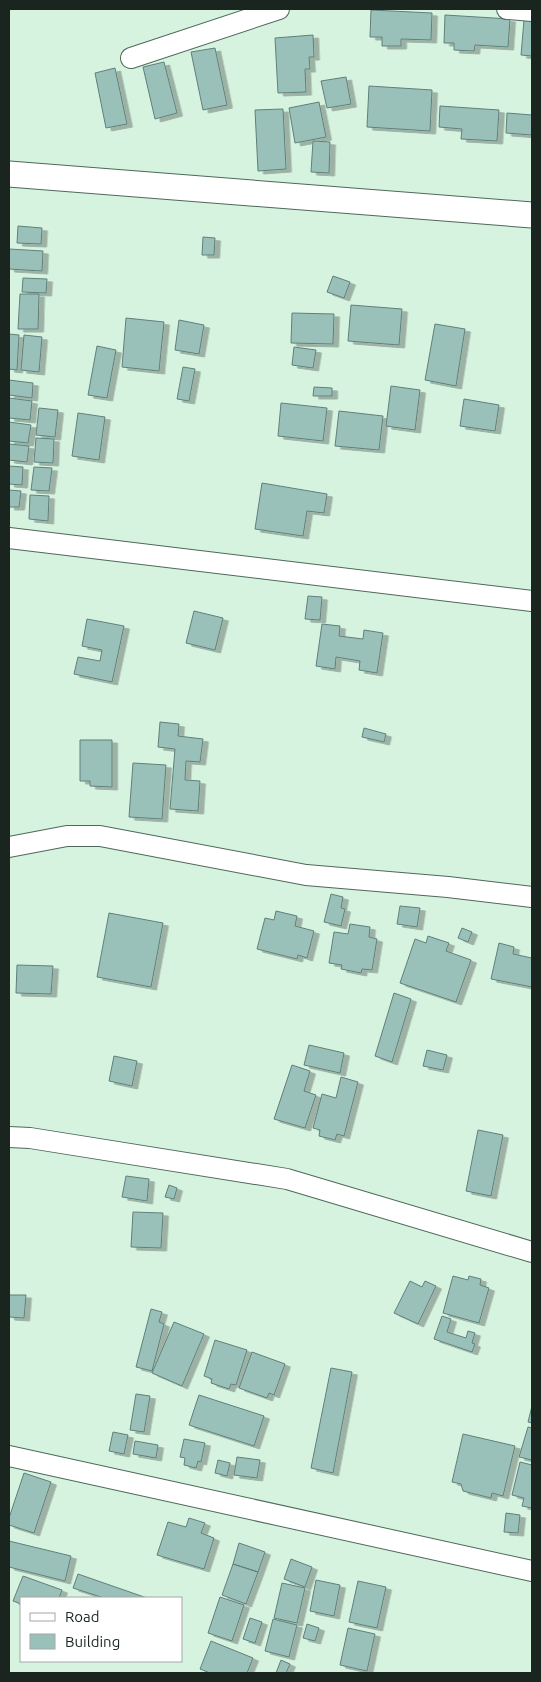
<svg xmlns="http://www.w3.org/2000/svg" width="541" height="1682" font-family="Ubuntu,sans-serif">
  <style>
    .building { fill: #9ac1b9; stroke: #5f807a; filter: url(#shadow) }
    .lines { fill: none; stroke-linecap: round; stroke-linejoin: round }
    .minor-casing { stroke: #4f6859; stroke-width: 22 }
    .tertiary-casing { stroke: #4f6859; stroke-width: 27 }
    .minor { stroke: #fff; stroke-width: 20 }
    .tertiary { stroke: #fff; stroke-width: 25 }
  </style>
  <defs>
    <filter id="shadow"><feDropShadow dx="5.5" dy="3" stdDeviation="0" flood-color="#0004"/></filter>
  </defs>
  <rect width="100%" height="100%" fill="#d6f3e0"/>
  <path class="building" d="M371,10l61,3 -1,27 -30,-1v7h-19v-9h-12z
    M445,15l65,4 -2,28 -33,-2 -1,6 -20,-1v-7h-10z
    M524,20l8,1v35l-11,-1z
    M313,35l1,22h-5l1,12h-5l1,23 -28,1 -3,-55z
    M215,48l12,57 -24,5 -12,-58z
    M164,62l13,51 -22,6 -12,-52z
    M115,68l12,56 -21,4 -11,-55z
    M346,77l5,27 -24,4 -6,-27z
    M369,86l63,4 -2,41 -63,-4z
    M319,102l7,35 -31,6 -6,-35z
    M440,106l59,4 -2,31 -36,-2 1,-10 -23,-2z
    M283,109l3,60 -28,2 -3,-61z
    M507,113l25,2v20l-26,-2z
    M313,141l17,1 -1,31 -18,-1z
    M18,226l24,2 -1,16 -24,-1z
    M203,237l12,1 -1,17h-12z
    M9,249l34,2 -1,20 -33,-2z
    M333,276l17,6 -6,16 -17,-6z
    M23,278l24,1 -1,14 -24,-1z
    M20,294h19l-1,35h-20z
    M351,305l51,4 -3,36 -51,-4z
    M292,313l42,1 -1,30 -42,-1z
    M126,318l38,4 -5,49 -37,-4z
    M179,320l25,5 -5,29 -24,-4z
    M435,324l30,5 -9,57 -31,-6z
    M9,334l10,1 -2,35 -8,-1z
    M24,335l18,2 -3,35 -18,-2z
    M97,346l19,4 -9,48 -19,-3z
    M294,347l22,3 -3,18 -21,-3z
    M183,367l12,2 -6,32 -12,-2z
    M9,380l24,3 -1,15 -23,-3z
    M391,386l29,4 -5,40 -29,-4z
    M314,387l18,1v8h-19z
    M9,398l23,3 -2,19 -21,-2z
    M464,399l35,6 -4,26 -35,-5z
    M281,403l46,5 -4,33 -45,-5z
    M39,408l19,2 -3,27 -19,-2z
    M339,411l44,5 -4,34 -44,-4z
    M78,413l27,4 -6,43 -27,-4z
    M9,422l22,3 -3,18 -19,-2z
    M36,438l18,1 -1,24 -19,-1z
    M9,444l20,2 -2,16 -18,-2z
    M9,466l14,1 -1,18 -13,-1z
    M34,467l18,1 -3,23 -18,-1z
    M262,483l65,11 -3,19 -17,-2 -4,25 -48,-7z
    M9,490l12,1 -2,16h-10z
    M30,495l19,1 -1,25 -19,-2z
    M308,596l14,1 -2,23 -15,-1z
    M194,611l29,7 -8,32 -29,-7z
    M87,619l37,7 -12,56 -38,-8 4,-17 22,4 2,-11 -20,-4z
    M322,624l18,2 -1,10 24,3 1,-9 19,3 -6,40 -18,-3 1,-9 -24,-4 -1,12 -19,-3z
    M160,722l19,2 -1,12 25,3 -3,23 -14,-1 -1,19 15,1 -2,30 -28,-2 5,-60 -17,-2z
    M364,728l22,6 -2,8 -22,-5z
    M80,740h32v47l-22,-1v-5h-10z
    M133,763l33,2 -4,54 -33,-2z
    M331,894l12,3 -2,11 4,1 -4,17 -17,-4z
    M400,906l20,2 -3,19 -20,-3z
    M276,911l21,5 -2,10 19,5 -7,27 -9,-3 -1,4 -40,-10 8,-31 9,2z
    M109,913l54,10 -12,64 -54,-10z
    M350,924l20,3 -1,10 8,2 -5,31 -10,-1 -1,4 -20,-4 1,-4 -13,-2 5,-31 14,2z
    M462,928l10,4 -4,10 -10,-4z
    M428,936l21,7 -3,8 25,9 -15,42 -56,-19 15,-44 11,4z
    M499,943l15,4 -1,7 19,4v29l-41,-8z
    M17,965l36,1 -2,28 -35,-1z
    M394,993l17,6 -19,63 -17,-6z
    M309,1045l35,8 -4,20 -36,-8z
    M427,1050l20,5 -4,15 -20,-4z
    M114,1056l23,5 -5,25 -23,-5z
    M292,1065l18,6 -6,20 12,4 -11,33 -31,-9z
    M341,1077l17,5 -14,54 -7,-2 -2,6 -16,-4 1,-6 -7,-2 9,-34 14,4z
    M478,1130l25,5 -12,61 -25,-5z
    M126,1176l23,3 -2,22 -25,-4z
    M169,1185l8,3 -3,11 -9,-2z
    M133,1212l30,1 -2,35 -30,-1z
    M453,1276l15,4 1,-4 12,3 -1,6 9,3 -10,35 -36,-10z
    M410,1281l12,6 3,-6 11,5 -18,38 -24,-11z
    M9,1295h17l-2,23 -15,-1z
    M151,1309l11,3 -3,10 5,2 -12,47 -16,-4z
    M442,1316l9,3 -4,13 19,6 2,-7 7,2 -3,10 3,1 -3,8 -38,-13z
    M174,1322l30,12 -22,52 -30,-13z
    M215,1340l32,10 -11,35 -5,-1 -2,5 -18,-6 1,-4 -8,-3z
    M252,1352l33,12 -11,31 -5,-2 -2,5 -28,-10z
    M331,1368l21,4 -19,101 -22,-5z
    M136,1394l14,2 -6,36 -14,-2z
    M199,1395l65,21 -10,30 -65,-21z
    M532,1406v17l-4,-1z
    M528,1427l4,1v32l-13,-3z
    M113,1432l15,3 -4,19 -15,-3z
    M463,1434l52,12 -12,50 -11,-3 -1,5 -28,-7 -2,-7 -9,-2z
    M184,1439l21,4 -4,19 -3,-1 -2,7 -12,-3 1,-7 -5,-1z
    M135,1441l23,4 -2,13 -23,-4z
    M237,1457l23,3 -3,18 -23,-3z
    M218,1460l12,3 -3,13 -12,-3z
    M520,1462l12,3v43l-10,-2 2,-8 -12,-3z
    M24,1473l27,9 -17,51 -25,-8v-7z
    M506,1513l14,2 -2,18 -14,-1z
    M189,1518l16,5 -4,10 13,5 -10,31 -47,-14 11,-33 18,5z
    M9,1541l62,15 -6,25 -56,-14z
    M239,1543l26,9 -7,20 -25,-8z
    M291,1559l21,8 -7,20 -21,-8z
    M233,1564l25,8 -12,32 -24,-9z
    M78,1574l69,24h-43l-31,-10z
    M23,1576l39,14 -3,8h-38v6l-8,-3z
    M316,1580l24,5 -6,31 -24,-5z
    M358,1581l28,6 -9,41 -28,-6z
    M282,1583l23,5 -8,35 -23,-5z
    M220,1597l24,8 -12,36 -24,-8z
    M250,1618l12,4 -7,21 -12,-4z
    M273,1619l24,6 -8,32 -24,-6z
    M307,1624l12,4 -4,13 -12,-3z
    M348,1628l27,6 -8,37 -27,-6z
    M211,1641l42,17 -6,15h-37l-10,-4z
    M281,1660l9,4 -4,9h-10z"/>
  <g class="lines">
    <defs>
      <path id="minor" d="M507,9l25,2
        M131,58l148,-49
        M9,538l523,63
        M9,847l58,-11h33l206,39 142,12 84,10
        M9,1137l21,1 257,41 245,73
        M9,1456l523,115"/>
      <path id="tertiary" d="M9,174l523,41"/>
    </defs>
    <use href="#minor" class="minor-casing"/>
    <use href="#tertiary" class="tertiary-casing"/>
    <use href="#minor" class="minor"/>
    <use href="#tertiary" class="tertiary"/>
  </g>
  <rect width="541" height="1682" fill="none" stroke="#1b251f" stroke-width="20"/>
  <rect x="20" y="1597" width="162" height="65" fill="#ffffff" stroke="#a4a8a5"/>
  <rect x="30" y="1613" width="25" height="8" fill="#ffffff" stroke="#a4a8a5"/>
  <text x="65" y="1622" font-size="15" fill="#1b251f">Road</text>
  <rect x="30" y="1634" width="25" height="15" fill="#9ac1b9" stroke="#a4a8a5"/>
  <text x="65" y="1647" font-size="15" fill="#1b251f">Building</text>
</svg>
